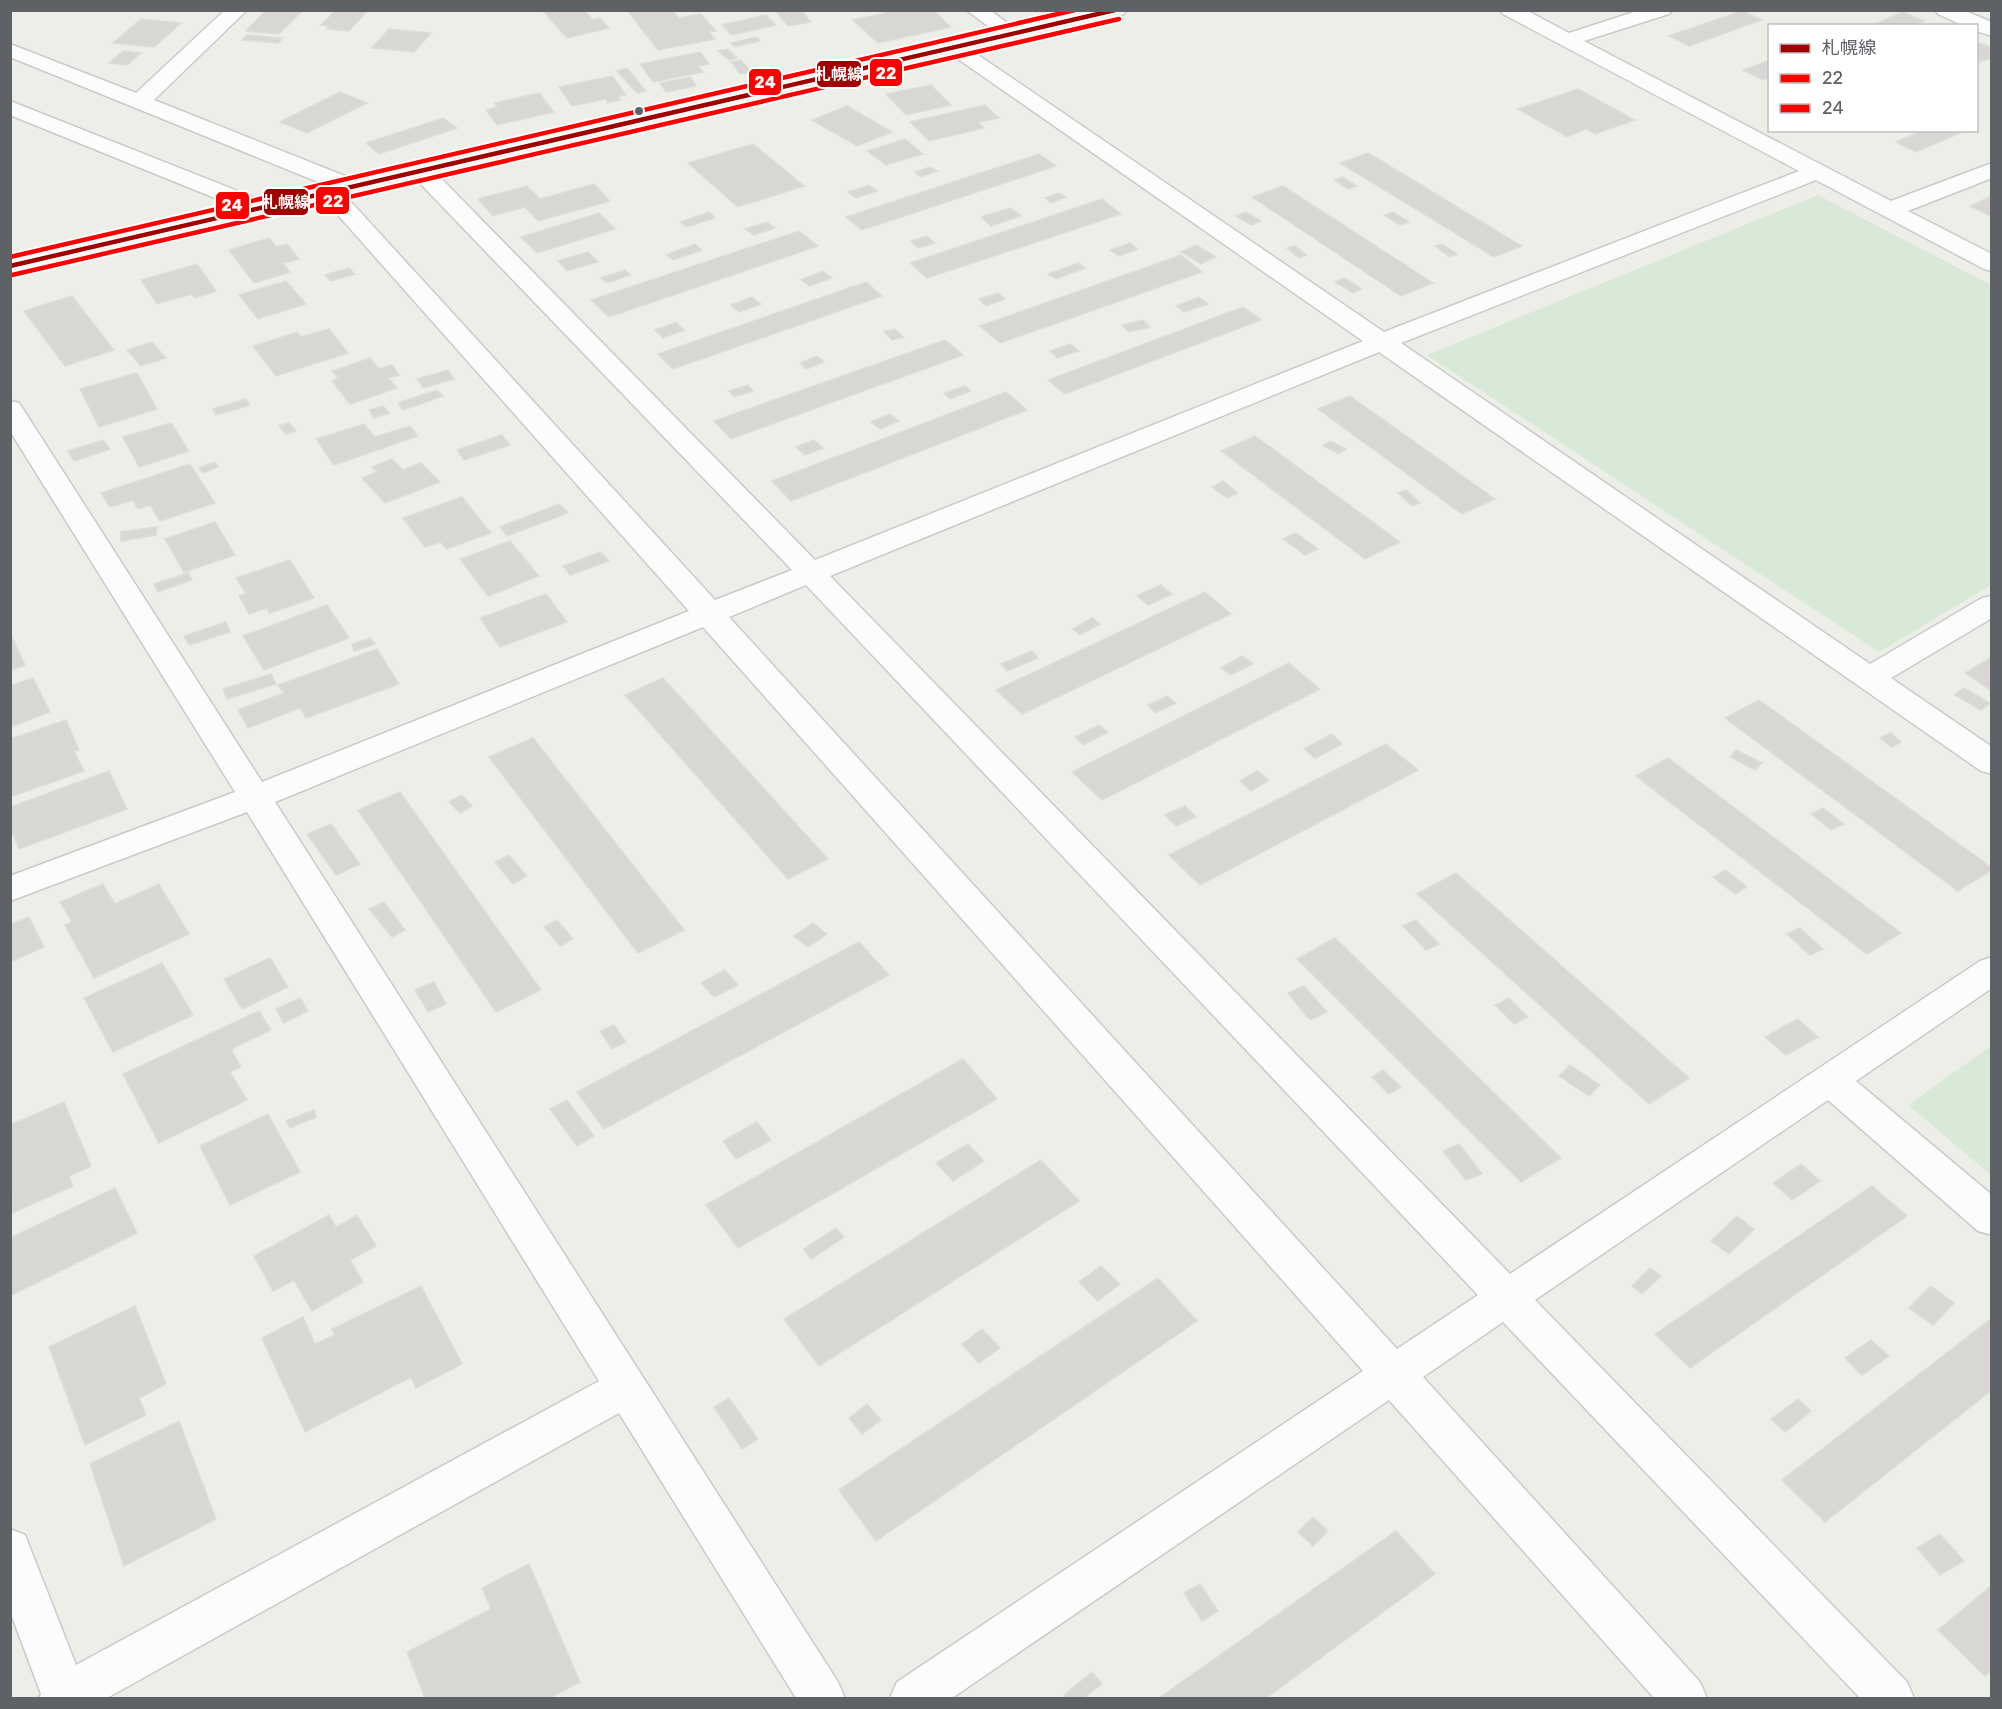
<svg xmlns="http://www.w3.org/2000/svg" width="2002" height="1709" font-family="Rubik,'Noto Sans JP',sans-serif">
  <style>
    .green { fill: #d8e9d8 }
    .building { fill: #d8d7d4; stroke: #ddddd8; stroke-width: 1.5 }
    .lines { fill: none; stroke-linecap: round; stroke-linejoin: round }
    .minor-casing { stroke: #cacaca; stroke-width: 3 }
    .major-casing { stroke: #d4d1b9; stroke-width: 3 }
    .minor { fill: #fcfcfc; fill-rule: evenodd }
    .major { fill: #f3f3e9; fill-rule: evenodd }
    .bus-1-casing { stroke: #fff; stroke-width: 8 }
    .bus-2-casing { stroke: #fff; stroke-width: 8 }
    .bus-3-casing { stroke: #fff; stroke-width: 8 }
    .bus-1 { stroke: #a00000; stroke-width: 4.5 }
    .bus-2 { stroke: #f00; stroke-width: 4.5 }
    .bus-3 { stroke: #f00; stroke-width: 4.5 }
    .bus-dot { fill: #5e6166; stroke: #fff; stroke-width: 2 }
    .line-badge { stroke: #fff; stroke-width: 2 }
    .badge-label { font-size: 16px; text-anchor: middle; font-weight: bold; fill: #fff }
  </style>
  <rect width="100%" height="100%" fill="#eeeee9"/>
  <path class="green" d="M1818,195l173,90v300l-112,67 -452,-297z
    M1991,1046v129l-83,-70z"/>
  <path class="building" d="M266,10h37l-24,24 -33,-3z
    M336,10h32l-19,21 -22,-2 3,-3 -9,-1z
    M584,10l9,10 7,-2 9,10 -42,10 -24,-27z
    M627,10h45l7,8 22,-4 15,17 -7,1 6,7 -57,11z
    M784,10h17l10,12 -23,4 -12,-14z
    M885,10h51l-2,1 17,16 -73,16 -25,-23 33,-7z
    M1742,11l20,9 -73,26 -20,-10z
    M1903,12l21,9 -12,5h-42z
    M766,15l10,10 -44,10 -10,-10z
    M141,19l40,4 -27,24 -41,-4z
    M389,29l42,4 -17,19 -42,-4z
    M247,35l36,3 -5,5 -36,-3z
    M756,37l4,4 -26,6 -3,-4z
    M1979,43l13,5v10l-16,5v-19z
    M728,49l9,9 -8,2 -11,-9z
    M123,51l18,2 -14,12 -18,-2z
    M700,52l9,12 -11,2 5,6 -50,10 -13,-18z
    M741,60l10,12 -11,2 -9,-12z
    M1770,60v17l-7,3 -20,-10z
    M627,68l19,23 -9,2 -20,-22z
    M612,76l14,19 -8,2 2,3 -12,3 -2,-4 -34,7 -13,-19z
    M690,77l6,9 -30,6 -6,-9z
    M931,85l20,20 -45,10 -20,-21z
    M1578,89l57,31 -40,14 -9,-5 -19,8 -49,-28z
    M340,92l27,11 -60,30 -27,-11z
    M539,93l15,19 -57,13 -11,-15 12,-3 -4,-4z
    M985,105l14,13 -21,4 6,6 -55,13 -19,-19z
    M847,106l45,26 -35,14 -45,-26z
    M443,118l14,10 -78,26 -13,-11z
    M1924,130h43l-51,22 -20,-10z
    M905,139l18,15 -37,11 -19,-14z
    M753,144l51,42 -66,21 -50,-44z
    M1368,153l154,93 -28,11 -154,-94z
    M1039,154l17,12 -194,64 -16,-13z
    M930,167l7,4 -16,6 -6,-5z
    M1343,177l14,9 -9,3 -14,-9z
    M594,184l16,17 -72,20 -13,-14 -32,9 -15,-17 49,-13 13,13z
    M869,185l8,6 -21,7 -8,-6z
    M1283,186l150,97 -32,13 -149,-99z
    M1059,193l7,4 -15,6 -6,-5z
    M1992,196v21l-22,-11z
    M1102,199l19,15 -194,64 -17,-15z
    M1010,208l11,8 -30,10 -10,-9z
    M709,212l6,6 -28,9 -7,-5z
    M1246,212l15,9 -10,4 -15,-9z
    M1393,212l16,10 -9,3 -16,-10z
    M599,213l16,16 -78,24 -16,-16z
    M767,222l8,6 -21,7 -9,-6z
    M799,231l19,15 -209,71 -18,-17z
    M927,236l8,7 -17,5 -7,-7z
    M269,238l7,9 11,-3 12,15 -16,4 7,9 -36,11 -25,-33z
    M1130,243l8,6 -19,7 -9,-6z
    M695,244l7,6 -29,10 -7,-5z
    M1442,244l15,10 -7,3 -15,-11z
    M1196,245l20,12 -15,7 -20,-12z
    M1295,246l12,9 -8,3 -12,-10z
    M588,252l10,10 -31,9 -9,-10z
    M1181,255l21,17 -202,71 -20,-17z
    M1078,263l7,5 -29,11 -8,-5z
    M197,264l19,27 -21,7 -3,-4 -35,10 -16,-24z
    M349,268l6,6 -25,7 -5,-6z
    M625,270l5,5 -23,8 -6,-5z
    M823,271l9,7 -23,8 -8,-6z
    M1344,278l18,11 -9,4 -18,-11z
    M286,281l20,23 -48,15 -19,-24z
    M866,282l16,14 -209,73 -15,-15z
    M998,293l7,6 -19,7 -7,-7z
    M72,296l42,54 -49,16 -41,-55z
    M752,297l9,7 -22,8 -8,-7z
    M1199,297l9,7 -24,8 -8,-6z
    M1243,307l18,13 -196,74 -17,-14z
    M1143,320l7,7 -21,5 -7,-7z
    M676,322l8,8 -21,8 -8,-8z
    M329,329l19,24 -72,23 -23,-30 44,-14 4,5z
    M895,329l8,8 -11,3 -8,-8z
    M945,340l18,15 -232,84 -17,-18z
    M152,342l14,16 -25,8 -14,-16z
    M1070,344l9,7 -22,7 -7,-7z
    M817,356l7,6 -18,7 -6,-6z
    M370,358l9,11 13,-4 7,10 -11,3 9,10 -47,16 -18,-23 6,-3 -6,-7z
    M448,370l6,9 -31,9 -6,-9z
    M137,373l20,36 -58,18 -19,-38z
    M748,385l5,6 -19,6 -5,-6z
    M965,386l6,5 -21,8 -6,-6z
    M437,390l6,6 -40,14 -5,-7z
    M1006,392l21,18 -236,91 -19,-20z
    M1350,396l145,103 -33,15 -144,-105z
    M246,399l4,6 -34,10 -3,-6z
    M383,406l6,7 -15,5 -5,-8z
    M890,414l9,7 -19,8 -9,-7z
    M171,423l18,28 -50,16 -16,-30z
    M289,423l7,8 -10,3 -7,-8z
    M364,424l11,13 35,-11 8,10 -84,29 -18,-26z
    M502,435l8,10 -46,15 -7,-10z
    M1255,436l145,106 -35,17 -144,-108z
    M103,440l7,9 -36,12 -6,-10z
    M814,440l9,8 -18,7 -9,-8z
    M1330,441l16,8 -7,5 -16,-8z
    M392,459l11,11 18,-7 19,19 -55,21 -23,-25 15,-6 -5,-5z
    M215,462l3,5 -15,6 -4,-5z
    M190,464l25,39 -55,18 -10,-16 -12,4 -5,-9 -23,7 -9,-14z
    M1223,481l15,12 -11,5 -15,-11z
    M1406,490l14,13 -8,3 -14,-13z
    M462,497l29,36 -44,16 -7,-7 -15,5 -22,-29z
    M559,504l9,9 -61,23 -7,-9z
    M215,522l20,33 -51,17 -19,-33z
    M157,527l-1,8 -35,6v-9z
    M1296,533l22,16 -13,6 -22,-16z
    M510,541l29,35 -51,20 -28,-37z
    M601,552l8,9 -39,14 -7,-9z
    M290,560l24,38 -44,15 -3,-5 -18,6 -10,-18 7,-3 -10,-15z
    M188,573l4,7 -34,12 -4,-8z
    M1161,585l11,9 -24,11 -11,-9z
    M1205,592l26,22 -209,100 -26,-24z
    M546,594l21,28 -67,25 -20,-29z
    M327,605l22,33 -85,32 -21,-34z
    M1092,618l8,6 -20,11 -7,-6z
    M226,622l4,10 -41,13 -5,-9z
    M12,637l13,28 -15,6v-33z
    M371,638l4,6 -21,7 -2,-7z
    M377,649l22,35 -93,34 -6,-10 -52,20 -10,-18 46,-17 -6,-8z
    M1032,651l6,7 -31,13 -6,-7z
    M1242,656l11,8 -22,11 -10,-7z
    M1992,657v34l-27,-18z
    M1289,663l31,26 -218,111 -30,-28z
    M271,674l5,10 -49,15 -4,-10z
    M33,678l17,34 -40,15v-41z
    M663,678l165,181 -40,20 -163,-184z
    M1964,688l26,15 -9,7 -26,-15z
    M1167,696l9,7 -21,10 -7,-8z
    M1759,700l233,168v2l-34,21 -233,-173z
    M66,720l13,30 -5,1 10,20 -74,26v-58z
    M1099,725l9,7 -25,13 -8,-8z
    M1891,733l10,9 -9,5 -12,-9z
    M1332,734l10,10 -27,14 -11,-9z
    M533,738l151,192 -46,23 -149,-196z
    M1386,744l32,26 -218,115 -31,-30z
    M1736,750l26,13 -7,7 -25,-13z
    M1668,758l233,175 -34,21 -231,-178z
    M109,771l18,38 -108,40 -9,-23v-19z
    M1257,771l12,9 -18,11 -11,-10z
    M400,792l141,198 -45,22 -138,-202z
    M462,795l10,11 -12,7 -11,-11z
    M1185,806l11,11 -20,9 -11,-11z
    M1823,808l21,16 -13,6 -20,-16z
    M331,824l29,40 -24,11 -29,-41z
    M509,855l18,21 -14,8 -18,-22z
    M1726,870l21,17 -12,7 -22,-17z
    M1456,873l233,205 -40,26 -232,-210z
    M103,884l12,20 44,-20 30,50 -95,44 -29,-53 7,-3 -12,-20z
    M384,902l21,28 -13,7 -23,-28z
    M29,917l15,30 -34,15v-37z
    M557,920l16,19 -13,7 -16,-19z
    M1416,920l23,24 -13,6 -23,-24z
    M813,923l14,11 -19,13 -14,-11z
    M1800,928l23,21 -13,6 -23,-21z
    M1335,938l226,220 -40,24 -224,-223z
    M859,942l30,33 -285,154 -27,-37z
    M270,958l18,29 -46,22 -18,-30z
    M162,963l31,52 -80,37 -29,-54z
    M725,970l13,15 -24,12 -13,-14z
    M434,982l12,22 -18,8 -13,-22z
    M1304,986l23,26 -17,8 -22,-27z
    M300,998l8,13 -24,12 -8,-14z
    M1509,998l19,19 -14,7 -19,-19z
    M259,1011l12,19 -40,19 10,18 -11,5 17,28 -88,43 -36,-69z
    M1798,1019l20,18 -32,18 -21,-18z
    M614,1025l12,17 -14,7 -12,-18z
    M963,1059l34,40 -259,149 -32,-43z
    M1570,1065l30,20 -11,11 -30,-20z
    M1383,1070l18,17 -12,7 -17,-17z
    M567,1100l27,36 -17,10 -27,-37z
    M64,1102l27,64 -22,10 4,10 -61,27 -2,-88z
    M314,1110l2,7 -26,11 -4,-7z
    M268,1114l32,58 -70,33 -30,-59z
    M757,1122l14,18 -35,19 -13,-18z
    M968,1144l16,17 -31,20 -17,-18z
    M1459,1144l23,30 -16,6 -23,-29z
    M1041,1160l38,41 -260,165 -35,-47z
    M1801,1164l19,17 -28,19 -19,-17z
    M1872,1186l35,30 -217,152 -35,-34z
    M115,1188l22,45 -127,63v-58z
    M329,1215l7,12 21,-12 19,31 -26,14 13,22 -51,29 -18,-31 -21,11 -19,-35z
    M1737,1216l17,13 -25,25 -18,-13z
    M836,1228l8,9 -33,22 -7,-10z
    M1101,1266l19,18 -22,17 -19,-19z
    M1650,1268l11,8 -19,18 -10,-8z
    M1158,1278l39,43 -321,220 -37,-51z
    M421,1286l41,78 -46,24 -5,-11 -106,55 -43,-94 41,-21 12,27 20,-9 -3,-6z
    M1931,1286l23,17 -21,22 -24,-17z
    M135,1306l31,78 -27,14 7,17 -61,30 -36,-98z
    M1992,1318v72l-167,132 -43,-42z
    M982,1329l18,19 -21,15 -17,-19z
    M1871,1340l18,16 -27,19 -17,-17z
    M729,1398l29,41 -16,10 -28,-42z
    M1798,1399l13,12 -26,21 -14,-13z
    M867,1404l14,16 -19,14 -13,-16z
    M179,1421l37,98 -92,47 -34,-102z
    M1313,1517l15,14 -15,15 -15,-14z
    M1396,1531l39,43 -169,124h-107z
    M1940,1534l24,27 -24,14 -23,-27z
    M529,1564l51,118 -30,16h-125l-18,-46 84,-43 -9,-21z
    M1200,1584l18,27 -16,10 -18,-28z
    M1992,1585v85l-7,6 -47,-46z
    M1092,1672l10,12 -18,14h-18l-2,-3z"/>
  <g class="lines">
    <defs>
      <path id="minor" d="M225,10h22l-93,90 206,82 3,5 -3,5 -8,2 -11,-3 374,409 77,-30 -379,-394 -3,-5 3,-5 8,-2 8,2 386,394 548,-219 -415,-289 -3,-4 3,-4h14l422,288 415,-161 -296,-157 -3,-4h26l43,23 71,-23h32l-3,4 -85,27 307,160 101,-38v15l-84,33 84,43v17l-8,-2 -168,-89 -415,163 469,321 112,-66 10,-2v22l-101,60 101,69v27l-11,-3 -602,-419 -549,224 680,698 470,-313 12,-4v31l-136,93 136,114v40l-14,-4 -150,-131 -293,200 372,382 7,16h-54l-357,-376 -80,55 277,305 7,16h-53l-265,-298 -437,298h-62l7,-16 466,-311 -660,-744 -428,175 563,880 7,16h-49l-177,-285 -512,285h-68l2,-4 -31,-83v-82l15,6 51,130 523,-284 -352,-569 -237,89v-25l225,-84 -225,-361v-30l9,2 4,6 239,373 427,-171 -367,-414 -3,-5 3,-5 6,-1 -318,-129v-13l126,49zM806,585l672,710 -81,54 -668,-732z
        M966,10h24l33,25 -3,4h-14z
        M1935,10h28l29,12v14l-16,-5v-5h-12l-26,-12z
        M10,101l258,102 3,5 -3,5 -8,2 -8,-2 -242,-98z"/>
      <path id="major" d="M1089,10h38l-3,4 -7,2 -1107,257v-14z"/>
    </defs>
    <use href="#minor" class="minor-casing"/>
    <use href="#major" class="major-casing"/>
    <use href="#minor" class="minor"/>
    <use href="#major" class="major"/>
    <defs>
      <path id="bus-1" d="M10,266l1105,-256"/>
      <path id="bus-2" d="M12,275l1107,-256"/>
      <path id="bus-3" d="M10,257l1065,-247"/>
    </defs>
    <use href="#bus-1" class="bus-1-casing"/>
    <use href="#bus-2" class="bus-2-casing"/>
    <use href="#bus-3" class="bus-3-casing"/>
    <use href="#bus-1" class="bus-1"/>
    <use href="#bus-2" class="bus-2"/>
    <use href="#bus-3" class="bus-3"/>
  </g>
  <circle class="bus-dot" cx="639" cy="111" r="5"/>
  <g class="line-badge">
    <rect x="869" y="58" width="34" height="29" rx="6" fill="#f00"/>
    <rect x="816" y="60" width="46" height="28" rx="6" fill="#a00000"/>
    <rect x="748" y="68" width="34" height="28" rx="6" fill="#f00"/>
    <rect x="315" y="186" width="35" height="29" rx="6" fill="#f00"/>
    <rect x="263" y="188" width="46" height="28" rx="6" fill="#a00000"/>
    <rect x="215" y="191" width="35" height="29" rx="6" fill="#f00"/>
  </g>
  <g class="badge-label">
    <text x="886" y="79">22</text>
    <text x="839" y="80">札幌線</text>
    <text x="765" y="88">24</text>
    <text x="333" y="207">22</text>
    <text x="286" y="208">札幌線</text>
    <text x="232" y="211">24</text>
  </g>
  <rect width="2002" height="1709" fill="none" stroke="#5e6166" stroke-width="24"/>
  <rect x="1768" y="24" width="210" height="108" fill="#ffffff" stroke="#bfc0c2" stroke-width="1.5"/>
  <rect x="1780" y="44" width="30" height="9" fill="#a00000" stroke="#bfc0c2" stroke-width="1.5"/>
  <text x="1822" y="54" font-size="18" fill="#5e6166">札幌線</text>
  <rect x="1780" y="74" width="30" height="9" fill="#ff0000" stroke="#bfc0c2" stroke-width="1.5"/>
  <text x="1822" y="84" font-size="18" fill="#5e6166">22</text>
  <rect x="1780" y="104" width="30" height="9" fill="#ff0000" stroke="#bfc0c2" stroke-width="1.5"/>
  <text x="1822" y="114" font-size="18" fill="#5e6166">24</text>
</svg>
